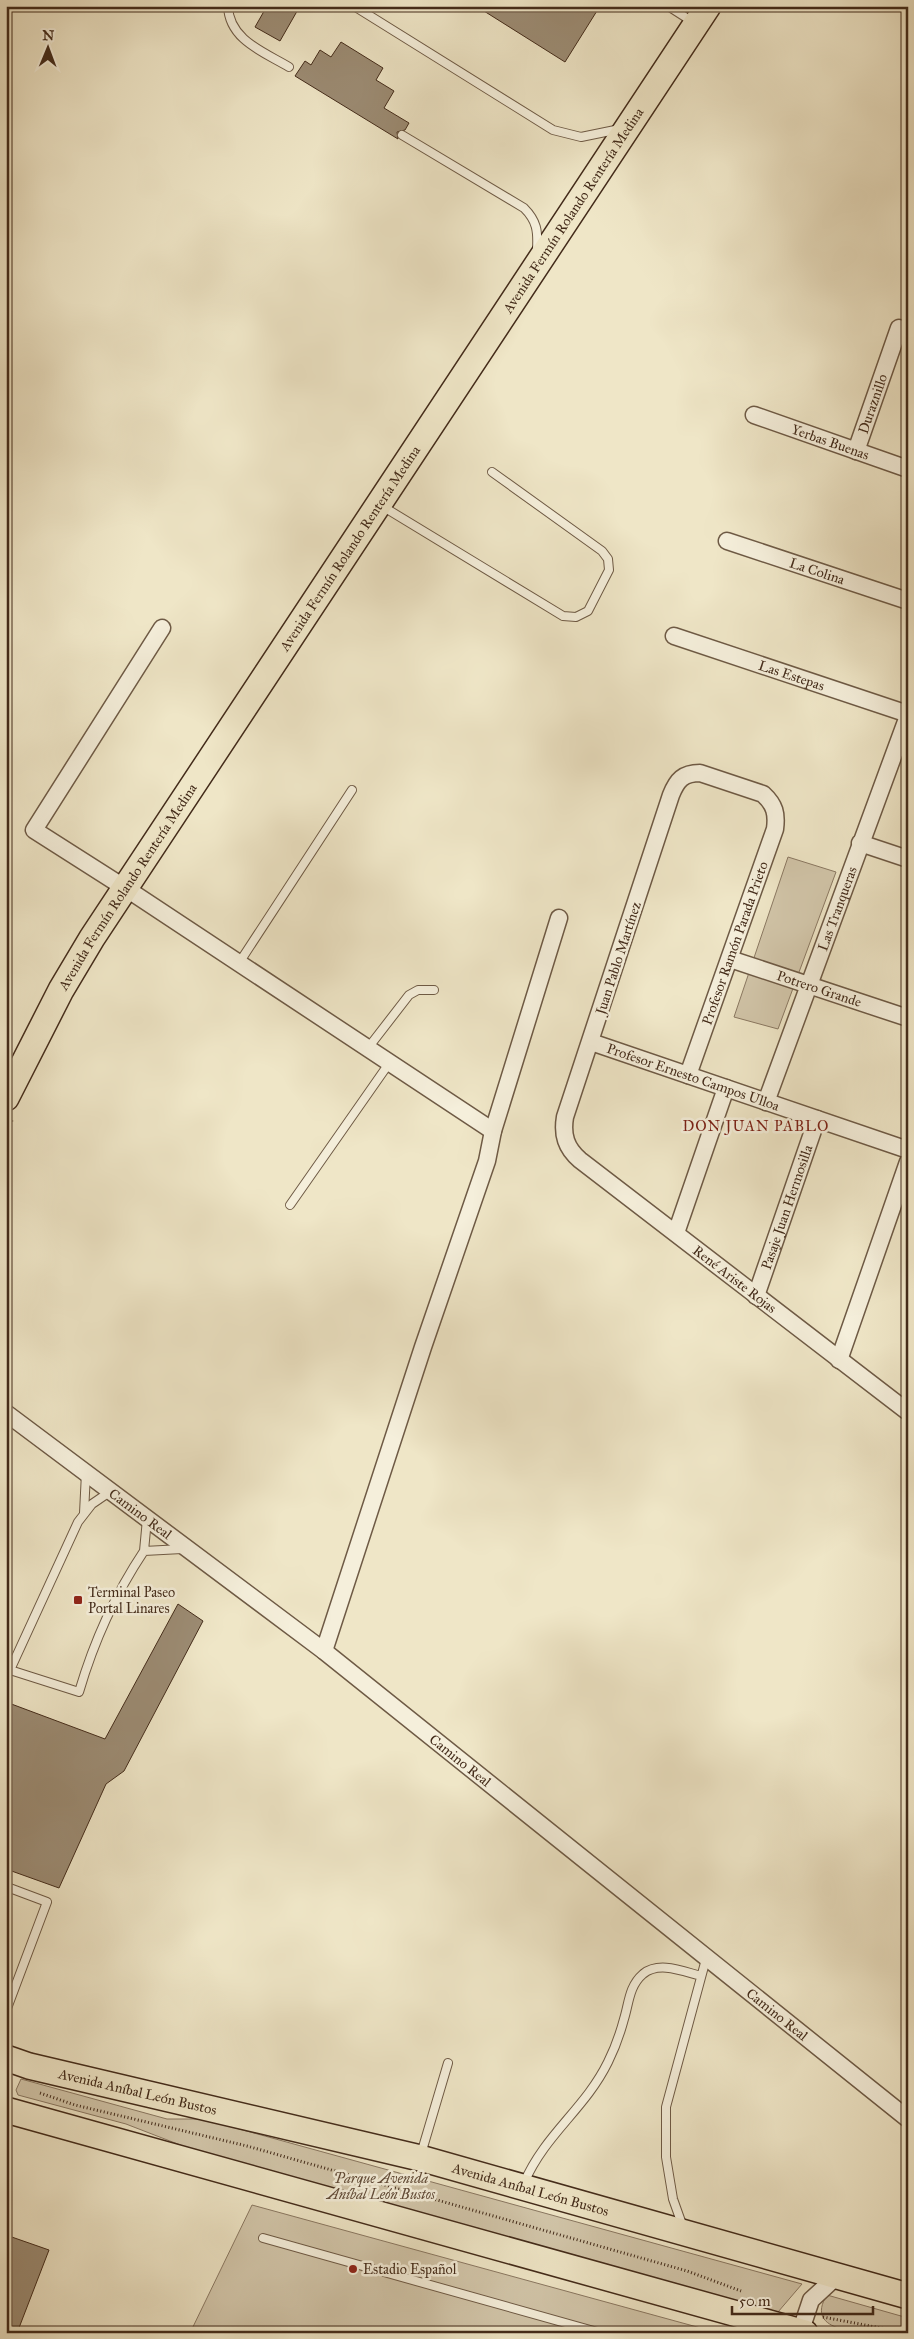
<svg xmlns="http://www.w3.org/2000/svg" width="914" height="2339" font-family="'IM FELL Great Primer',serif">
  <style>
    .green { fill: #d2c6aa; stroke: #8a7862 }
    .building { fill: #9c8c74; stroke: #432b1a }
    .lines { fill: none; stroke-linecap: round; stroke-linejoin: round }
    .lane-casing { stroke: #6e5a45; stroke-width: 10 }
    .street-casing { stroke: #6e5a45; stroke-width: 19 }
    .primary-casing { stroke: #432b1a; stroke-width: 28 }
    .path { stroke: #432b1a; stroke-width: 3; stroke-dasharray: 1 2.5; stroke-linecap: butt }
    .lane { stroke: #f5efdb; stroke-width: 8 }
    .street { stroke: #f5efdb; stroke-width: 16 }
    .primary { stroke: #efe6c7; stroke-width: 25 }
    .poi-dot { fill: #8f2418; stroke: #f5efdb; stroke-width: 2 }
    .labels { text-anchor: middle; stroke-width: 5; stroke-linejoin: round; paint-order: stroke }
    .street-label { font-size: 14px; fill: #432b1a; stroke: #f5efdb }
    .poi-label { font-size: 14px; fill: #432b1a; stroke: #f5efdb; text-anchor: start }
    .park-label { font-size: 14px; font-style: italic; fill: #604a37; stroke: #f5efdb }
    .neighbourhood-label { font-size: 15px; letter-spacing: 1px; fill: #7a1f14; stroke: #f5efdb }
  </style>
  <rect width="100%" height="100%" fill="#efe6c7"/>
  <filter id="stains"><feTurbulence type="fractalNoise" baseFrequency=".004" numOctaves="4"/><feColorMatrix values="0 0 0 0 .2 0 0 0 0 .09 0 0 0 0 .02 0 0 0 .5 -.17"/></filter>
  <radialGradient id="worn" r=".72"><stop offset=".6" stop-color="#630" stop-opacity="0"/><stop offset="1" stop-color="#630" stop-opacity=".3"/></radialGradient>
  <path class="green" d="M788,857l48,15 -58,157 -44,-12z
    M21,2079l146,40h36l599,165 -24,28 -559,-152 -93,-36 -108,-29 -2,-5z
    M252,2205l467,128h-529z
    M827,2295l81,23v15c-24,0 -109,6 -81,-38z"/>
  <path class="building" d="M267,6h33l-20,35 -25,-14z
    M476,6h124l-35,56z
    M341,42l42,26 -7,12 18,11 -10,17 25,15 -4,7 -8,2 1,7 -103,-63 10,-15 6,4 9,-15 11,7z
    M178,1604l25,17 -79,150 -18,13 -47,104 -53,-19v-167l99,37z
    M6,2235l43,15 -32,83h-11z"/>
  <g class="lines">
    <defs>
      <path id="lane" d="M228,6c1,34 36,46 61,61
        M354,6l199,124 28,7 39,-8
        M668,6l25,16
        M402,135l122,73c13,13 14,23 13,41
        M382,506l181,110 13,1 12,-6 21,-41 -1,-11 -6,-8 -110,-79
        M239,963l113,-173
        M368,1048l41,-53 9,-5h16
        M290,1205l100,-143
        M111,1491l-19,13 -14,18 -68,148 69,22c15,-51 35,-96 65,-141
        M84,1513l2,-40
        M147,1519l-3,32 38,-2
        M6,2011l41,-109 -40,-15
        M421,2154l27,-91
        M524,2183c21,-49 61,-74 84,-121 7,-14 12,-28 16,-43 5,-16 5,-33 19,-45 16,-13 39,-3 58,2
        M683,2227l-10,-28 -7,-42v-50l40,-148
        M263,2238l338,95"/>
      <g id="street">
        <path id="s1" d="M754,415l154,54"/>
        <path id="s2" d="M856,451l43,-123"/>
        <path id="s3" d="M727,541l181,60"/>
        <path d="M162,628l-128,202 102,65 357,236"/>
        <path id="s4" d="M674,636l234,78"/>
        <path d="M860,843l48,16"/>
        <path id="s5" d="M730,959l178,59"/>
        <path id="s6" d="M591,1042l317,108"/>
        <path id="s7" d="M688,1075l87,-246c2,-15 0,-24 -12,-35l-63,-21c-17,0 -23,7 -29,22l-106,322c-3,18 1,31 15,43l328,252"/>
        <path id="s8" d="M766,1102l142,-386"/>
        <path d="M676,1233l50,-145"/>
        <path id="s9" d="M756,1296l61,-177"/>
        <path d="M839,1360l69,-198"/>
        <path id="s10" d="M6,1413l318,238 584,468"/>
        <path d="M324,1651l99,-304 64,-186 6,-30 66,-213"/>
        <path d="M800,2333l11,-33 26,-24"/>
      </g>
      <g id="primary">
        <path id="s11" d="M6,1098l55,-108 31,-52 616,-932"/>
        <path id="s12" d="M6,2058l23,8 391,92 488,138"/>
        <path d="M6,2110l799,223"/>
      </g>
    </defs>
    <use href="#lane" class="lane-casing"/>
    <use href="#street" class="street-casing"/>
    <use href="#primary" class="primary-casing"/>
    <path class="path" d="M6,1134l7,-16
      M40,2093l35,12 172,41 440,125 54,20
      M823,2317l84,16"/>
    <use href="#lane" class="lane"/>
    <use href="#street" class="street"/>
    <use href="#primary" class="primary"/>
  </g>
  <g class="poi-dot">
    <rect x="73" y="1595" width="10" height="10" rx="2.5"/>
    <circle cx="353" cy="2269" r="5"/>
  </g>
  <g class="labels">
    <g class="street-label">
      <text dy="5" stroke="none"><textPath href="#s11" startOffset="1054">Avenida Fermín Rolando Rentería Medina</textPath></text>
      <text dy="5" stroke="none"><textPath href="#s2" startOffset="50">Duraznillo</textPath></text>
      <text dy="5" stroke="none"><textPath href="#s1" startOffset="81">Yerbas Buenas</textPath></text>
      <text dy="5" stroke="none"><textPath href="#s11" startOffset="649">Avenida Fermín Rolando Rentería Medina</textPath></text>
      <text dy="5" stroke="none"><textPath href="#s3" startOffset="95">La Colina</textPath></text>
      <text dy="5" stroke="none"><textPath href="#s4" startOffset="124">Las Estepas</textPath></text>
      <text dy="5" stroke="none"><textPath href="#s11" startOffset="244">Avenida Fermín Rolando Rentería Medina</textPath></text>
      <text dy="5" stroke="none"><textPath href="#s8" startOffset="206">Las Tranqueras</textPath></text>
      <text dy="5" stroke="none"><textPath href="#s7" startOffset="140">Profesor Ramón Parada Prieto</textPath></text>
      <text transform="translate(618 958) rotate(-72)" y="5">Juan Pablo Martínez</text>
      <text dy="5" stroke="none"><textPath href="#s5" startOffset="94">Potrero Grande</textPath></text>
      <text dy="5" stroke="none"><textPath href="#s6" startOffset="108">Profesor Ernesto Campos Ulloa</textPath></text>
      <text dy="5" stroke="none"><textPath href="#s9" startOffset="94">Pasaje Juan Hermosilla</textPath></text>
      <text dy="5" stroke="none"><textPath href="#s7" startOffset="988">René Ariste Rojas</textPath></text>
      <text dy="5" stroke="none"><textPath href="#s10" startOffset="168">Camino Real</textPath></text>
      <text dy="5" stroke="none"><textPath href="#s10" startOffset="572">Camino Real</textPath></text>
      <text dy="5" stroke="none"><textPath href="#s10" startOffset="978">Camino Real</textPath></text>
      <text dy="5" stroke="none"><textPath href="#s12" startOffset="136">Avenida Aníbal León Bustos</textPath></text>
      <text dy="5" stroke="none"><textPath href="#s12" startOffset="541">Avenida Aníbal León Bustos</textPath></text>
    </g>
    <g class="poi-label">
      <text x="88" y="1597">Terminal Paseo<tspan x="88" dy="16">Portal Linares</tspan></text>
      <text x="363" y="2274">Estadio Español</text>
    </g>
    <g class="park-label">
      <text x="381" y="2183">Parque Avenida<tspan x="381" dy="16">Aníbal León Bustos</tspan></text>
    </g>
    <g class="neighbourhood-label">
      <text x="756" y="1131">DON JUAN PABLO</text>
    </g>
  </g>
  <rect width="914" height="2339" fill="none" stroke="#efe6c7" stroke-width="25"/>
  <rect x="8" y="8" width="899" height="2324" fill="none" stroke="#432b1a" stroke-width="2.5"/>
  <rect x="12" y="12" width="889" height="2314" fill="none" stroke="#432b1a"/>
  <g transform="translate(48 48) rotate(1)" stroke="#f5efdb" stroke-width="4" paint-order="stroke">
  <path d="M0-4L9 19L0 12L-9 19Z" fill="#432b1a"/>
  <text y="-8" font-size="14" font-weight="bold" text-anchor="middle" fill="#432b1a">N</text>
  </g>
  <path d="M732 2306v8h141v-8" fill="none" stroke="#432b1a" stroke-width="2.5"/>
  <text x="739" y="2306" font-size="15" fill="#432b1a" stroke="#f5efdb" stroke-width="4" paint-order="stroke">50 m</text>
  <rect width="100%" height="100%" filter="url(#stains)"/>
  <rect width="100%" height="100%" fill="url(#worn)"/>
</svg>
